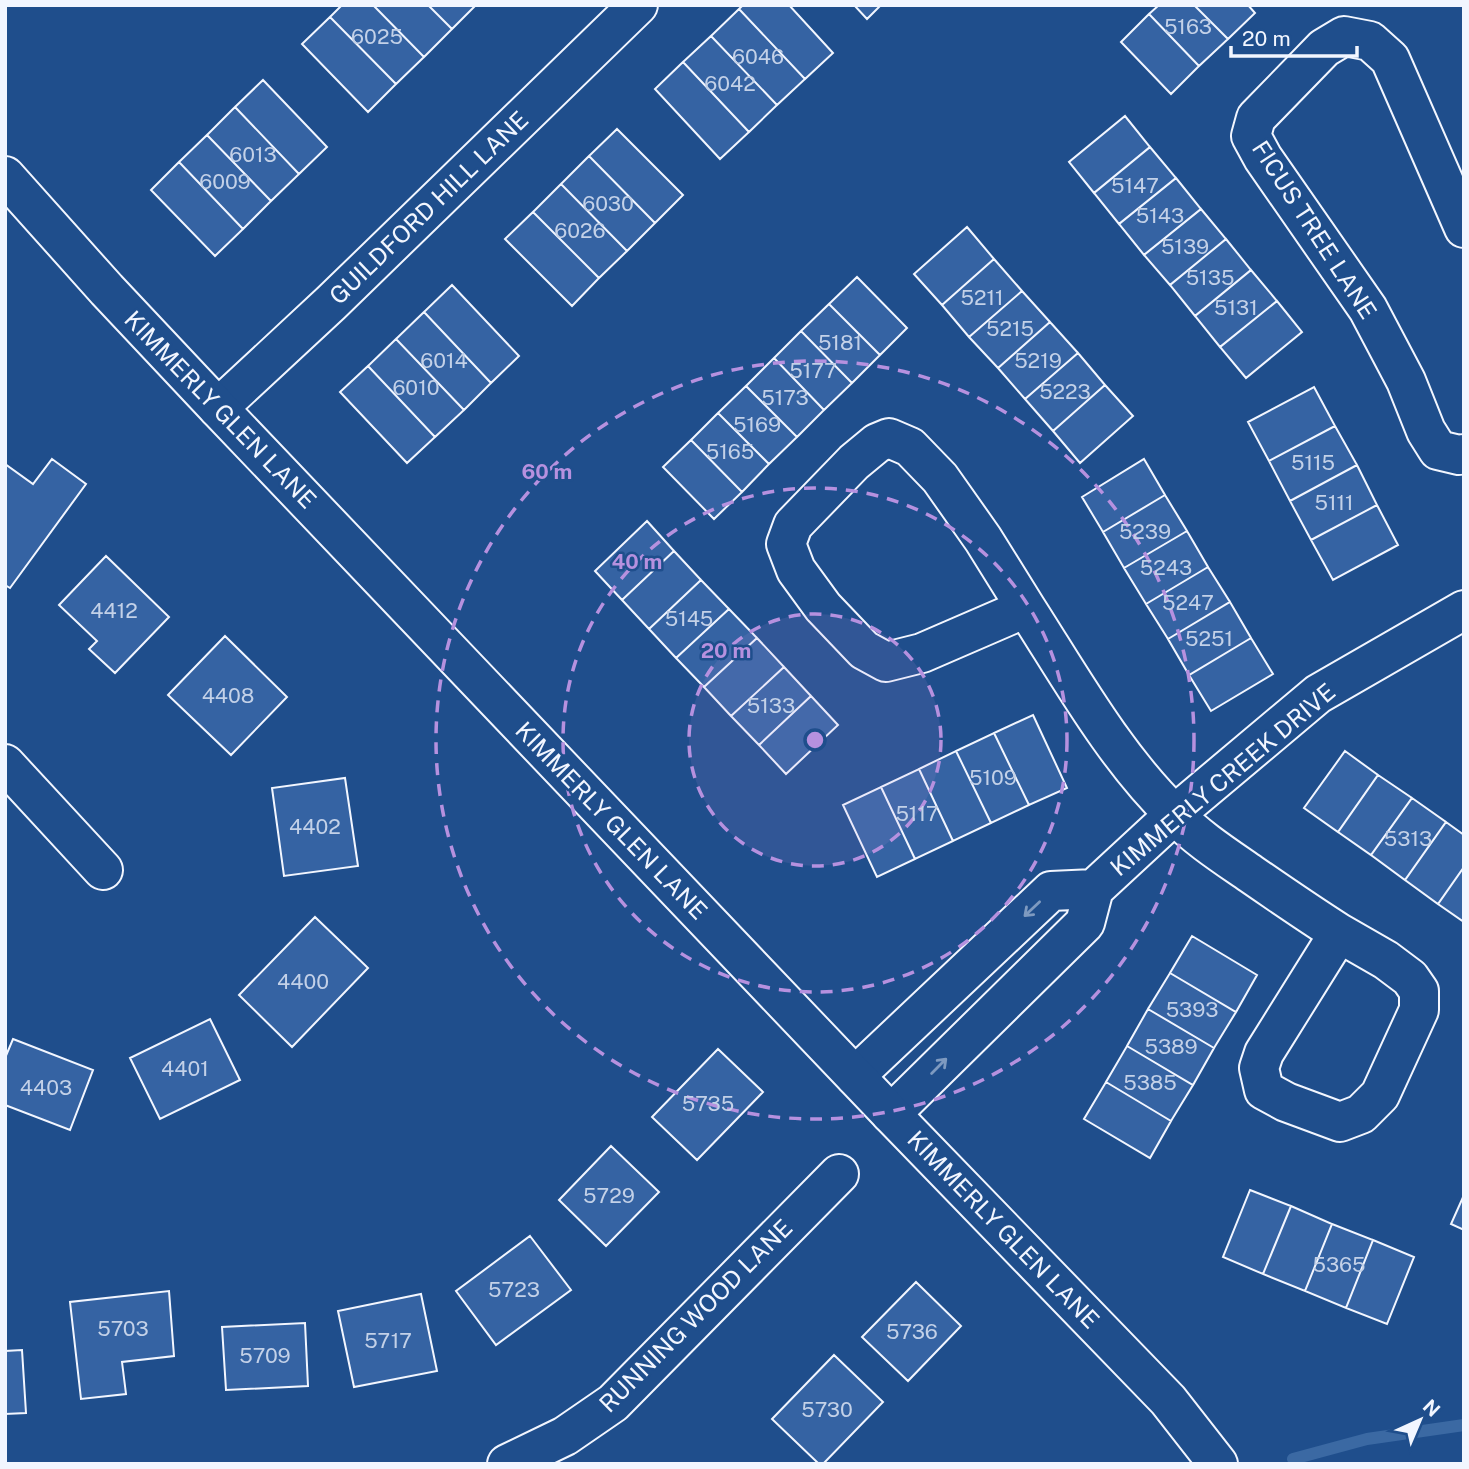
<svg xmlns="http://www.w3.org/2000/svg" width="1469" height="1469" font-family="'Public Sans',sans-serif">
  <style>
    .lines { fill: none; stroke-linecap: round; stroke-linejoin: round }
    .stream { stroke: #3b69a3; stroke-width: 12 }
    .building { fill: #3563a3; stroke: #f2f6ff; stroke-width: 2 }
    .minor-casing { stroke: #f2f6ff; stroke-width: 42 }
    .tertiary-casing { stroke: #f2f6ff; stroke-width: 42 }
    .minor { stroke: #1f4e8c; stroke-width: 38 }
    .tertiary { stroke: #1f4e8c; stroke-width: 38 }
    .oneway { stroke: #7e9ac0 }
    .ring { fill: none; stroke: #b691df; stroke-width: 3.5; stroke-dasharray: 12 9 }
    .labels { text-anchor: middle; stroke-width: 5; stroke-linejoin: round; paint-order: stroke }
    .number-label { font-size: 21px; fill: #c3d1e8 }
    .street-label { font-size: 24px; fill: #f2f6ff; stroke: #1f4e8c }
    .centre { fill: #b691df; stroke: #1f4e8c; stroke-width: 3.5 }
    .ring-label { font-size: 21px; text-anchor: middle; font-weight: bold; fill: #b691df; stroke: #1f4e8c; stroke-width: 5; stroke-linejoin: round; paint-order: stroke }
  </style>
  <rect width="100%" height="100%" fill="#1f4e8c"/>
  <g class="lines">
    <path class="stream" d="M1293,1459l74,-20 97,-14"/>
  </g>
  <path class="building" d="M342,5h31l51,52 -28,27 -66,-67z
    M373,5h55l24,24 -28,28z
    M428,5h48l-24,24z
    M743,5h46l44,48 -28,26 -66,-70z
    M854,5h27l-14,14z
    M1159,5h35l34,34 -29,27 -50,-52z
    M1194,5h54l7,8 -27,26z
    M739,9l66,70 -28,26 -66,-69z
    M1149,14l50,52 -28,28 -50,-52z
    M330,17l66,67 -28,28 -66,-68z
    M711,36l66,69 -28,27 -66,-70z
    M683,62l66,70 -29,27 -65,-70z
    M263,80l64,67 -28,27 -64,-67z
    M235,107l64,67 -28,27 -64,-66z
    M1125,116l25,31 -56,46 -25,-31z
    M617,129l66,66 -28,28 -66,-67z
    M207,135l64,66 -28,28 -64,-67z
    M1150,147l26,31 -57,46 -25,-31z
    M589,156l66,67 -28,28 -66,-67z
    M179,162l64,67 -28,27 -64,-66z
    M1176,178l25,31 -57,46 -25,-31z
    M561,184l66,67 -28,27 -66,-66z
    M1201,209l25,30 -56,46 -26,-30z
    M533,212l66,66 -27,28 -67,-67z
    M967,227l27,32 -52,46 -28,-31z
    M1226,239l25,31 -56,46 -25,-31z
    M994,259l28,32 -53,46 -27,-32z
    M1251,270l26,31 -57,46 -25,-31z
    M857,277l50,51 -27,27 -51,-51z
    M452,285l67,71 -28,27 -67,-71z
    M1022,291l28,31 -52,46 -29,-31z
    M1277,301l25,31 -56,46 -26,-31z
    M829,304l51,51 -28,28 -51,-52z
    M424,312l67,71 -27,27 -68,-71z
    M1050,322l28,31 -53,46 -27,-31z
    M801,331l51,52 -28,27 -50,-52z
    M396,339l68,71 -29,27 -67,-71z
    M1078,353l27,32 -52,46 -28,-32z
    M774,358l50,52 -27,27 -51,-51z
    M368,366l67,71 -28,26 -67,-71z
    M1105,385l28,31 -53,47 -27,-32z
    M746,386l51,51 -28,27 -51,-51z
    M1314,387l21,39 -66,35 -21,-39z
    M718,413l51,51 -27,28 -51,-52z
    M1335,426l22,39 -67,36 -21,-40z
    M691,440l51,52 -28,27 -51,-52z
    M52,459l34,25 -76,104 -5,-3v-121l28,20z
    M1144,459l21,36 -62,37 -21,-35z
    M1357,465l20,40 -66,35 -21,-39z
    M1165,495l22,36 -63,37 -21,-36z
    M1377,505l21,40 -65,35 -22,-40z
    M647,521l27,30 -52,49 -27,-29z
    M1187,531l21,36 -62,37 -22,-36z
    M674,551l27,29 -52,49 -27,-29z
    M106,556l63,61 -54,56 -26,-24 8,-8 -38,-36z
    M1208,567l22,35 -62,37 -22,-35z
    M701,580l28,29 -53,49 -27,-29z
    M1230,602l21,36 -62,37 -21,-36z
    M729,609l28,29 -53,49 -28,-29z
    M225,636l62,61 -56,58 -63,-60z
    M757,638l27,29 -53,49 -27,-29z
    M1251,638l22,36 -62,37 -22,-36z
    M784,667l27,29 -52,49 -28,-29z
    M811,696l27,29 -52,49 -27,-29z
    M1033,715l34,73 -38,17 -35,-72z
    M994,733l35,72 -38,18 -35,-72z
    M956,751l35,72 -38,18 -34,-72z
    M1345,751l33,24 -40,57 -34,-24z
    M919,769l34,72 -38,18 -34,-72z
    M1378,775l34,23 -41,57 -33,-23z
    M345,778l13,88 -74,10 -12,-88z
    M881,787l34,72 -38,18 -34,-72z
    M1412,798l34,24 -41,58 -34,-25z
    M1446,822l18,13v32l-26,37 -33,-24z
    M1464,867v55l-26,-18z
    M315,917l53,51 -76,79 -53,-52z
    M1192,936l65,39 -21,37 -66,-39z
    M1170,973l66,39 -22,36 -66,-39z
    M1148,1009l66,39 -21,37 -66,-39z
    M210,1019l30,61 -80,39 -30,-61z
    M13,1039l80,31 -23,60 -65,-25v-47z
    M1127,1046l66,39 -22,36 -65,-39z
    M718,1049l45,43 -66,68 -45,-43z
    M1106,1082l65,39 -21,37 -66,-39z
    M611,1146l48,46 -53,54 -47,-46z
    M1250,1190l41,16 -28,68 -40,-17z
    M1464,1195v35l-13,-6z
    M1291,1206l41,18 -27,67 -42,-17z
    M1332,1224l41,16 -27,68 -41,-17z
    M530,1236l41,54 -75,55 -40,-54z
    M1373,1240l41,17 -27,67 -41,-16z
    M916,1282l45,44 -53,55 -46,-44z
    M169,1291l5,65 -52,6 4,32 -45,5 -11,-97z
    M421,1294l16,77 -83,16 -16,-76z
    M305,1323l3,63 -82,4 -4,-63z
    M22,1350l4,63 -21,1v-63z
    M834,1355l49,47 -60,62h-4l-47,-45z"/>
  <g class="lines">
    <defs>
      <path id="minor" d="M1464,228l-74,-169 -20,-18 -26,-5 -20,12 -68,70 -5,18 12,22 105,151 38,72 20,50 12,19 21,5 5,-1
        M218,408l113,-105 307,-298
        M889,438l21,9 30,31 43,61 43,69 -104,45 -36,9 -22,-12 -41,-43 -27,-37 -10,-26 7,-19 61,-63 23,-19z
        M1026,608c45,70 89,149 149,207 22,23 50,41 76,59 29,20 58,40 88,59
        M5,764l98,106
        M1339,933l47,27 24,18 9,13v19l-39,85 -19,19 -21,8 -54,-20 -22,-12 -5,-22 5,-15z
        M855,1076l196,-185 43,-2
        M891,1114l194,-191 9,-34 80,-74 144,-121 146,-84
        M507,1464l58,-28 48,-33 226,-229"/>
      <path id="tertiary" d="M5,176l102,114 111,118 673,706 277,286 50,64"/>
    </defs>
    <use href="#minor" class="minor-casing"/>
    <use href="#tertiary" class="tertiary-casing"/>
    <use href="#minor" class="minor"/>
    <use href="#tertiary" class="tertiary"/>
  </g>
  <defs><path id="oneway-shaft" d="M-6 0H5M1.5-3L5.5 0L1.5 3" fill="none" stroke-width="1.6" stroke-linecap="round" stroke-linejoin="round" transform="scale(1.75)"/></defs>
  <g class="oneway">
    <use href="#oneway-shaft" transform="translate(1032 909) rotate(137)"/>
    <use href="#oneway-shaft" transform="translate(939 1066) rotate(-45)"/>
  </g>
  <circle cx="815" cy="740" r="126" fill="#b691df" fill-opacity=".12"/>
  <g class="ring">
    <circle cx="815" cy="740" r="126"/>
    <circle cx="815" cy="740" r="252"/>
    <circle cx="815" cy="740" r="379"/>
  </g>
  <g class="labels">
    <g class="number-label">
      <text x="1188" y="34">5163</text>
      <text x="377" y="44">6025</text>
      <text x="758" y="64">6046</text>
      <text x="730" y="91">6042</text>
      <text x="253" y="162">6013</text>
      <text x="225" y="189">6009</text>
      <text x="1135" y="193">5147</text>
      <text x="608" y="211">6030</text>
      <text x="1160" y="223">5143</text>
      <text x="580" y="238">6026</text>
      <text x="1185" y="254">5139</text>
      <text x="1210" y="285">5135</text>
      <text x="982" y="305">5211</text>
      <text x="1236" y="315">5131</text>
      <text x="1010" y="336">5215</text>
      <text x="840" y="350">5181</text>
      <text x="444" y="368">6014</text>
      <text x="1038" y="368">5219</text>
      <text x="813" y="378">5177</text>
      <text x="416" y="395">6010</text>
      <text x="1065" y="399">5223</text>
      <text x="785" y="405">5173</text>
      <text x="757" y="432">5169</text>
      <text x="730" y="459">5165</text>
      <text x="1313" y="470">5115</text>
      <text x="1334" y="510">5111</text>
      <text x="1145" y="539">5239</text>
      <text x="1166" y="575">5243</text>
      <text x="1188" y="610">5247</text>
      <text x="114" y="618">4412</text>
      <text x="689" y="626">5145</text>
      <text x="1209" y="646">5251</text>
      <text x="228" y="703">4408</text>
      <text x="771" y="713">5133</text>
      <text x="993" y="785">5109</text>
      <text x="917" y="821">5117</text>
      <text x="315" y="834">4402</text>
      <text x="1408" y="846">5313</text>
      <text x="303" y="989">4400</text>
      <text x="1192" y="1017">5393</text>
      <text x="1171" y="1054">5389</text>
      <text x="185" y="1076">4401</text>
      <text x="1150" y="1090">5385</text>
      <text x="46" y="1095">4403</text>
      <text x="708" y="1111">5735</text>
      <text x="609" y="1203">5729</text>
      <text x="1339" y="1272">5365</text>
      <text x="514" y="1297">5723</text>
      <text x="123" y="1336">5703</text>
      <text x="912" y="1339">5736</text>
      <text x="388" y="1348">5717</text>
      <text x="265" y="1363">5709</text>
      <text x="827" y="1417">5730</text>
    </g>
    <g class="street-label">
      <text transform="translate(429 208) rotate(-44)" y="8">GUILDFORD HILL LANE</text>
      <text transform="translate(1314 230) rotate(57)" y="8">FICUS TREE LANE</text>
      <text transform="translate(220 410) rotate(46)" y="8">KIMMERLY GLEN LANE</text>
      <text transform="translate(1223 780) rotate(-40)" y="8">KIMMERLY CREEK DRIVE</text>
      <text transform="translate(611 821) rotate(46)" y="8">KIMMERLY GLEN LANE</text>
      <text transform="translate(1003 1230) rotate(46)" y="8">KIMMERLY GLEN LANE</text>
      <text transform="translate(696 1316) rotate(-45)" y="8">RUNNING WOOD LANE</text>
    </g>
  </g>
  <circle cx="815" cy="740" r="10" class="centre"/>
  <g class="ring-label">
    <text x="547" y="479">60 m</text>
    <text x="637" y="569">40 m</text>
    <text x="726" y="658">20 m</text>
  </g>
  <rect width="1469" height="1469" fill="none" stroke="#f2f6ff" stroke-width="14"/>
  <g transform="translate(1420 1420) rotate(44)" stroke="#1f4e8c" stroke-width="5" paint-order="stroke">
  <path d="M0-5L12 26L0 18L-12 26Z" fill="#f2f6ff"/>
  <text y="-10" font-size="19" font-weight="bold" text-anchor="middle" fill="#f2f6ff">N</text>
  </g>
  <path d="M1231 46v10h126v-10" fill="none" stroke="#f2f6ff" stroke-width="3.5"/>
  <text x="1242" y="46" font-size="21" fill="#f2f6ff" stroke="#1f4e8c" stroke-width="5" paint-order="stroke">20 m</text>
</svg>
